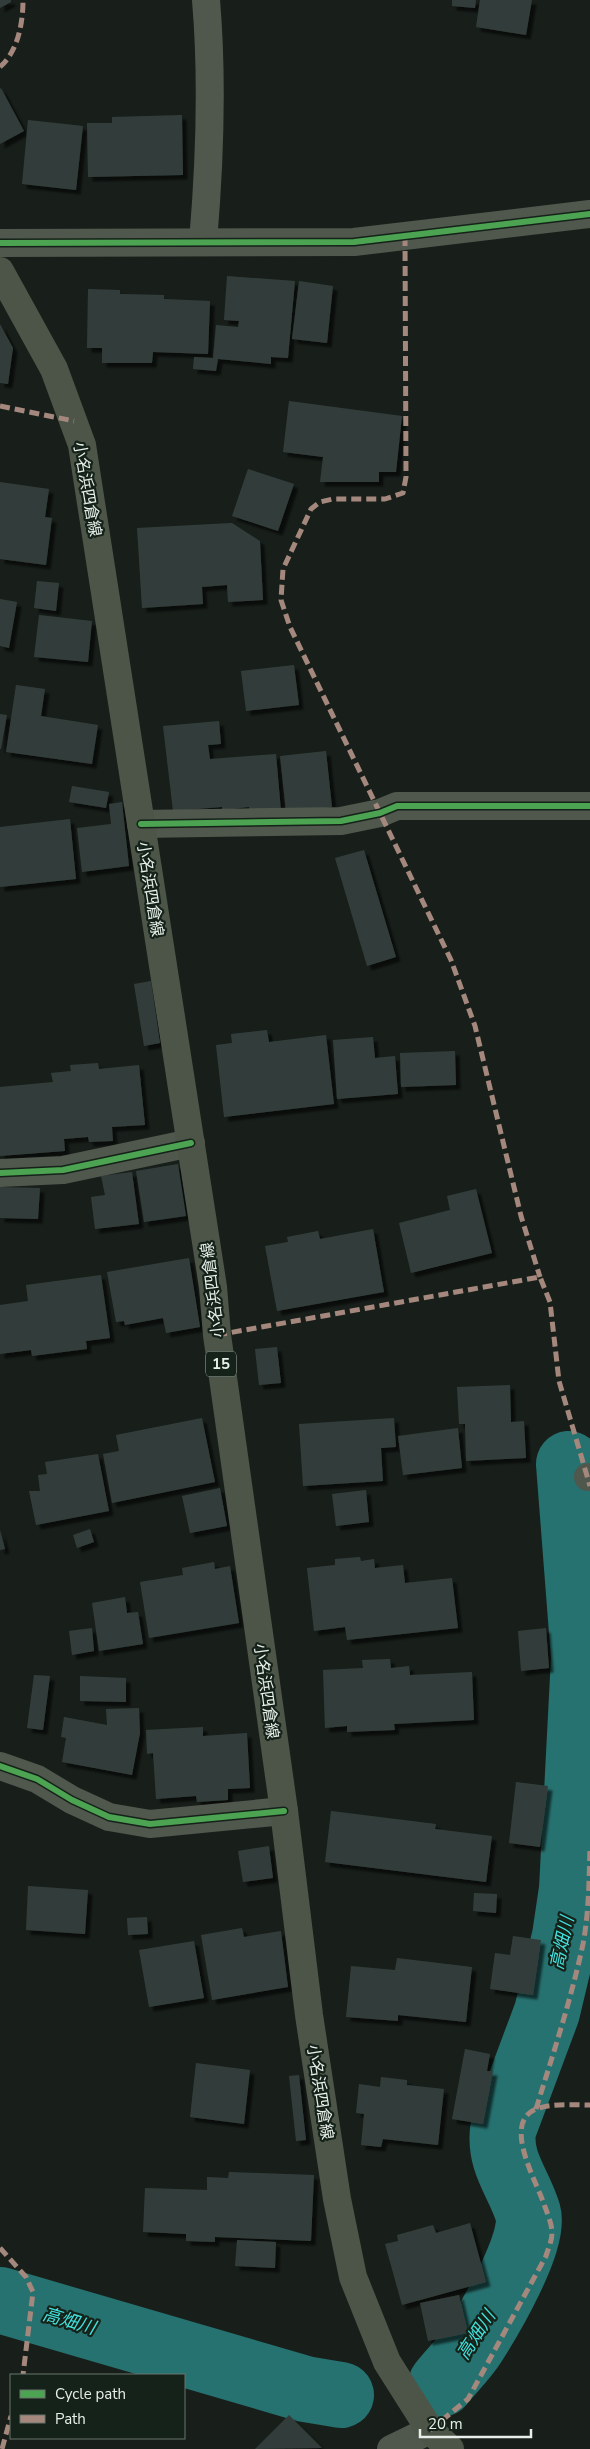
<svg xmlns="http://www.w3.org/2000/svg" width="590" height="2449" font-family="'Nunito Sans','Noto Sans JP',sans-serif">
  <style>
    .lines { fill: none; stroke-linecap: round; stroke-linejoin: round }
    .river { stroke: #267270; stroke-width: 66 }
    .building { fill: #333e3a; filter: url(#shadow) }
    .minor { stroke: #50574d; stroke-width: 28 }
    .primary { stroke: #4c5547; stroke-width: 28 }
    .quiet { stroke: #a5887d; stroke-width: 5; stroke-dasharray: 10 5; stroke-linecap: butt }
    .cycleway-casing { stroke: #152219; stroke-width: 9 }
    .cycleway { stroke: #4ca352; stroke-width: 6 }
    .labels { text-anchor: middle; stroke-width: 4.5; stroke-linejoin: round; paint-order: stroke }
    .shield { fill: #152219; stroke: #a7b2ab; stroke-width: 1 }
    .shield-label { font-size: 15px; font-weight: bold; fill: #e6efe9 }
    .street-label { font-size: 16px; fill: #e6efe9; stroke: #152219 }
    .water-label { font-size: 18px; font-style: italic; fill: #41e0dc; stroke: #152219 }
  </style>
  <defs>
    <filter id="shadow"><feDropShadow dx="4.5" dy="4.5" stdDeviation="1" flood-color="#0009"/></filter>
  </defs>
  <rect width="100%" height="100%" fill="#181f1a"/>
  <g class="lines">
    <path class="river" d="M0,2300l305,89 36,6
      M441,2384c10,-13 23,-25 32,-39 16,-25 63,-104 55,-132 -9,-30 -29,-50 -25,-83l44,-118 18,-76 7,-47 12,-231 -15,-194"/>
  </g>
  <path class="building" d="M0,0h11v2l-11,6z
    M452,0h24l-1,8 -23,-2z
    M480,0h52l-6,35 -50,-8z
    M1,88l23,43 -24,13v-55z
    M182,115l1,60 -95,2 -1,-54h25v-6z
    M28,120l55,6 -7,64 -54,-6z
    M227,276l68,5 -7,77 -17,-1v7l-53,-5 -2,12 -23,-2 1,-12 19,1 3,-33 22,2 1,-6 -15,-1z
    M299,281l34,5 -6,57 -35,-4z
    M88,289l32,1v4l44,1v4l46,2 -2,53 -55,-2 -1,11h-50v-15h-15z
    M0,324l13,24 -5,36 -8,-1z
    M289,401l113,15 -6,56h-17v10h-59l3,-25 -40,-5z
    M248,469l46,15 -16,47 -46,-15z
    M0,482l49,7 -4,28 7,1 -6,47 -46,-6z
    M232,523l28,18 3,59 -35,2 -1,-17 -25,2 1,17 -61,4 -5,-80z
    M37,581l22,2 -3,28 -22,-3z
    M0,599l17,3 -8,46 -9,-2z
    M39,615l53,6 -4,41 -54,-5z
    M294,665l5,40 -53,6 -5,-40z
    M16,685l29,4 -4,27 57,9 -6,39 -86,-12z
    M0,714l7,1 -6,34h-1z
    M219,721l2,23 -13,1 2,14 66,-5 5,57 -31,2 -1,-6 -27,3v-3l-49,4 -10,-85z
    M326,751l6,56 -46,5 -6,-56z
    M72,786l37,6 -3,16 -37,-6z
    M122,802l7,64 -47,6 -5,-44 34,-4 -2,-20z
    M70,819l6,60 -76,8v-60z
    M364,850l32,107 -29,9 -32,-108z
    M151,981l9,62 -16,3 -10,-62z
    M267,1030l2,12 57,-7 8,69 -110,13 -8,-72 16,-2 -1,-9z
    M373,1037l2,21 20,-2 3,38 -61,5 -4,-59z
    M455,1051l1,34 -55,2 -1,-34z
    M98,1063l1,6 40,-4 6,60 -33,2 1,14 -24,1 -1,-5 -24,2 1,12 -65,5v-69l53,-5 -2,-9 20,-2 -1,-6z
    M178,1164l8,52 -42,6 -8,-51z
    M132,1172l7,52 -44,5 -4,-32 14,-2 -4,-19z
    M0,1187l40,1 -2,31 -38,-1z
    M476,1189l16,64 -81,20 -12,-50 51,-13 -3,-14z
    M373,1229l11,63 -107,19 -12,-65 23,-4 -1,-5 31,-6 2,8z
    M189,1258l11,69 -34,6 -3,-15 -38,7 -1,-4 -8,1 -9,-50z
    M101,1275l9,63 -24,3 1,8 -55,7 -1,-6 -31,4v-49l28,-4 -2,-16z
    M277,1347l4,36 -22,2 -4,-36z
    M510,1385l1,37 13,-1 2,37 -60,3 -1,-37h-6l-2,-37z
    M202,1418l13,64 -103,21 -9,-49 16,-3 -3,-16z
    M394,1418l2,29 -15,1 2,33 -80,5 -4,-62z
    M458,1428l4,40 -59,7 -5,-39z
    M98,1454l11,57 -73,14 -7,-34h11l-2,-16 9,-1 -2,-12z
    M220,1488l7,38 -37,7 -8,-37z
    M366,1490l3,32 -33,4 -4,-32z
    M90,1529l4,13 -17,6 -4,-13z
    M0,1530l5,19 -5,1z
    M360,1557l1,4 13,-2 1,9 28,-3 2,18 47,-5 6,50 -111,12 -2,-13 -31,4 -7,-63 28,-3v-6z
    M214,1562l1,7 15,-3 9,57 -90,15 -9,-56 43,-7 -1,-7z
    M125,1597l2,16 11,-1 5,32 -44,7 -7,-48z
    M92,1628l2,23 -22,4 -3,-24z
    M546,1628l3,40 -28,3 -3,-40z
    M390,1659l1,9 18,-2 1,9 62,-3 2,48 -80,4 1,6 -48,2v-6l-22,2 -2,-58 40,-2 -1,-8z
    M34,1675l16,1 -7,54 -16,-2z
    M80,1676l46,2v24l-46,-1z
    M139,1708l1,25 -8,42 -70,-13 4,-24 -5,-1 3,-20 43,8 -1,-16z
    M203,1727v9l44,-3 3,55 -22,1v11l-31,2 -1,-6 -40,3 -3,-46 -6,1 -1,-24z
    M516,1782l32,4 -8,61 -31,-4z
    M331,1811l105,13 -1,5 57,7 -6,46 -161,-20z
    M269,1846l4,32 -30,4 -5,-31z
    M28,1886l60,4 -3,44 -59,-4z
    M474,1893l23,1 -1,19 -23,-2z
    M147,1917l1,17 -20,1 -1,-17z
    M242,1928l2,9 37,-6 7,56 -76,13 -11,-65z
    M513,1936l28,4 -8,55 -43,-6 5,-36 15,2z
    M194,1941l10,57 -55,9 -10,-57z
    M397,1958l75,9 -6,55 -68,-7v6l-52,-4 5,-51 44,4z
    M465,2049l25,5 -3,17h6l-10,53 -31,-5z
    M196,2063l54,7 -6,54 -54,-7z
    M299,2075l7,65 -10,1 -7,-65z
    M381,2077l26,3v5l37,4 -6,56 -55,-6 -2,8 -20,-2 3,-31 -8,-1 3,-29 21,3z
    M229,2172l85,3 -3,66 -96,-4v5l-29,-1v-7l-43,-2 2,-44 62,2v-13l21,1z
    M470,2223l16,59 -84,23 -17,-61 13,-3 -1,-6 36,-10 3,8z
    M237,2240l39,2 -1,26 -40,-2z
    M459,2295l9,38 -40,8 -8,-38z
    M289,2415l33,33 -67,1z"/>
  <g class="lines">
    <path class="minor" d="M203,242c7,-82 10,-160 3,-242
      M0,243l354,-1 236,-28
      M141,824l200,-3 39,-8 17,-7h193
      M0,1173l63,-3 128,-27
      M588,1477h2
      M0,1766l37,13 35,21 37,17 41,7 134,-13
      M391,2449l39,-19"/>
    <path class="primary" d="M0,271l54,98 28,76 131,842 4,48 67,476 25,204 28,184 16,78 34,85 43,68 20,19"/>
    <path class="quiet" d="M0,67c18,-16 23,-44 23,-67
      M405,236l1,241 -3,16 -18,6h-52l-13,3 -9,7 -28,60 -2,31 9,27 161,333 24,66 46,190 19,61
      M0,406l74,15
      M217,1335l323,-58 10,25 9,79 31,105
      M536,2109c17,-55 35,-109 47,-165 6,-32 6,-64 7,-96
      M0,2248l26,29 7,15 -10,83
      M430,2430l38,-31 78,-143c2,-7 6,-15 6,-23 0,-8 -4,-18 -7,-26 -7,-23 -44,-84 -9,-98 16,-6 37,-4 54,-4
      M2,2449l9,-33"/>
    <defs>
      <path id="cycleway" d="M0,243l354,-1 236,-28
        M141,824l200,-3 39,-8 17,-7h193
        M0,1173l63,-3 128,-27
        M0,1766l37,13 35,21 37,17 41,7 134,-13"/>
    </defs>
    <use href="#cycleway" class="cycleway-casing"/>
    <use href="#cycleway" class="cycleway"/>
  </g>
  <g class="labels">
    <rect class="shield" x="206" y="1351.5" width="30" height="25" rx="4"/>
    <g class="shield-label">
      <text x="221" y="1369">15</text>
    </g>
    <g class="street-label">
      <text transform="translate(88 489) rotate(80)" y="6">小名浜四倉線</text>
      <text transform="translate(151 889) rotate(81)" y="6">小名浜四倉線</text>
      <text transform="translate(212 1290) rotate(-97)" y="6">小名浜四倉線</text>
      <text transform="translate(267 1691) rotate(82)" y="6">小名浜四倉線</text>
      <text transform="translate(321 2092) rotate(81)" y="6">小名浜四倉線</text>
    </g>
    <g class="water-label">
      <text transform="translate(562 1943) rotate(-78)" y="6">高畑川</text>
      <text transform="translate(69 2321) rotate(16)" y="6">高畑川</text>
      <text transform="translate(476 2335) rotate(-57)" y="6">高畑川</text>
    </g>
  </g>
  <rect x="10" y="2374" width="175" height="65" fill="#152219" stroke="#69746c"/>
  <rect x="20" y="2390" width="25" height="8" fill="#4ca352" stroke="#69746c"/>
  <text x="55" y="2399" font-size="15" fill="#e6efe9">Cycle path</text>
  <rect x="20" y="2415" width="25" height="8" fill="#a5887d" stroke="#69746c"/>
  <text x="55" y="2424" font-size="15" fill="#e6efe9">Path</text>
  <path d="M420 2429v8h111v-8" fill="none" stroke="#e6efe9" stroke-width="2.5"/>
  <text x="428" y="2429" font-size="15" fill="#e6efe9" stroke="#152219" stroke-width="4" paint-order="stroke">20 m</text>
</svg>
